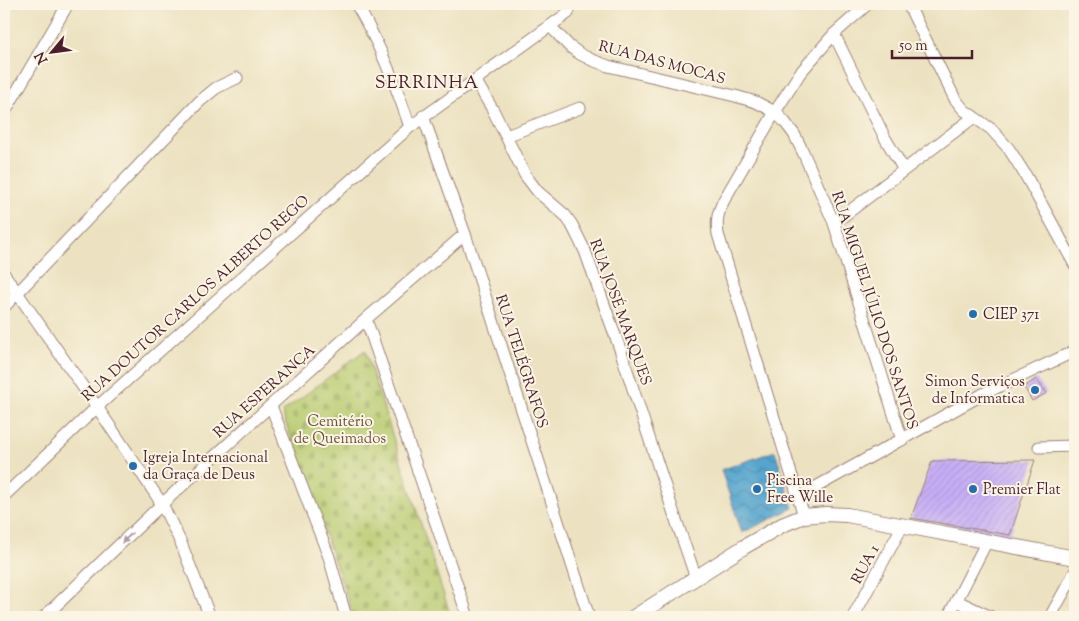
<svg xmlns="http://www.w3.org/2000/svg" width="1079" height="621" font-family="'Sorts Mill Goudy',serif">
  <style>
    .cemetery { fill: url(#cemetery-stones); stroke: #81754d }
    .water { fill: url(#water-waves); stroke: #50627d }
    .building { fill: url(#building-hatch) }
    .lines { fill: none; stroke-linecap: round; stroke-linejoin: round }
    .minor-casing { stroke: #9b8076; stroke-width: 13 }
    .major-casing { stroke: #9b8076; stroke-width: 16 }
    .minor { stroke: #fff; stroke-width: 11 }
    .major { stroke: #fff; stroke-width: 14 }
    .oneway { fill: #ae9aa0 }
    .poi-dot { fill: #1f6fb2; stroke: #fcf5e5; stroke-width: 2 }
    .labels { text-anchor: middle; stroke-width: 4; stroke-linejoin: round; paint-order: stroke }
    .street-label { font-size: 15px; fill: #4a1f2b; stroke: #fcf5e5 }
    .poi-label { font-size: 15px; fill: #4a1f2b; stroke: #fcf5e5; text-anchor: start }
    .park-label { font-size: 15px; fill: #6b533f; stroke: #fcf5e5 }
    .quarter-label { font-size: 18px; letter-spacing: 1px; fill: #4a1f2b; stroke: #fcf5e5 }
  </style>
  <defs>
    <pattern id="cemetery-stones" width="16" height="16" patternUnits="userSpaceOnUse" patternTransform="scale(1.25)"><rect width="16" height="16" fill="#b8cb6f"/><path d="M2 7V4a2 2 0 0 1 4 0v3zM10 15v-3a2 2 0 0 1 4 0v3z" fill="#a0ae60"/></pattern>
    <pattern id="water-waves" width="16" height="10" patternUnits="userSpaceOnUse" patternTransform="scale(1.25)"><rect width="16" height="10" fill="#55a5cf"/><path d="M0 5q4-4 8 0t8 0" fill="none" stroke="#4886a8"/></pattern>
    <pattern id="building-hatch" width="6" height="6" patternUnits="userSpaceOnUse" patternTransform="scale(1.25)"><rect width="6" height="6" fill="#c8aff7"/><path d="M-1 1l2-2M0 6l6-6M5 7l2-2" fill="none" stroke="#ad96d4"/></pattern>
  </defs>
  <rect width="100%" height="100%" fill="#fcf5e5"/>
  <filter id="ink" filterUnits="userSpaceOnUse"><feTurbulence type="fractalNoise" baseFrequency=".02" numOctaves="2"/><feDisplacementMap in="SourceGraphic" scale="10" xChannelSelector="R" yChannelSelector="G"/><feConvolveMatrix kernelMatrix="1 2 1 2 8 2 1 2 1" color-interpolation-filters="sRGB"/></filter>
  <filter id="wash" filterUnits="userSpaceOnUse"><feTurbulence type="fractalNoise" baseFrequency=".0096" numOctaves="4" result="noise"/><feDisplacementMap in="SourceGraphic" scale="20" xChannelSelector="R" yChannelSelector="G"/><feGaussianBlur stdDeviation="1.12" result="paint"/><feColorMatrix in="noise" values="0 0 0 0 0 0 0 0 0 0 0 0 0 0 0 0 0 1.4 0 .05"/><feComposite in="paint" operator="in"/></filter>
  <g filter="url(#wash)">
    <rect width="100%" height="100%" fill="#ece2c1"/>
    <path class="cemetery" d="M365,350l86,267h-97l-72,-205z"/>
    <path class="water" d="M775,451l18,57 -51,25 -21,-63z"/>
    <g id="blocks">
      <path class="building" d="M1036,379l11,14 -15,8 -8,-14z
        M1035,460l-25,75 -99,-17 21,-57z"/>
    </g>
  </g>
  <g filter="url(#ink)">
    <use href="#blocks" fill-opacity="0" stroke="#9b8076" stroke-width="1"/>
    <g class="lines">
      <defs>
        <path id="minor" d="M356,4c23,38 40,81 54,123
          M908,4l47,95 9,11 27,19 18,20 17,27 49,89
          M550,26l19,20 11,8 12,6 16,6 127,30 21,6 19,10 9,9 10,13 9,18 31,71 68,217
          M834,34l51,104 19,32
          M475,80l18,30 32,65 13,17 27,23 7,10 13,26 35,98 55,168 21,61
          M4,113l64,-109
          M423,116l42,118 124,383
          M506,136l74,-28
          M834,223l140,-106
          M4,274l93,133 65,97 19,39 29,74
          M4,307l195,-205 17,-14 21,-10
          M366,319l102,298
          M271,406l58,151 17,60
          M1039,447l36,-1
          M4,496l93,-89 313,-280 158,-114 3,-9
          M798,497l187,-104 90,-42
          M804,516l-86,-282c-2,-14 0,-22 6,-34l51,-88 25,-39 34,-39 34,-30
          M957,601l34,16
          M4,614l3,3
          M44,617l118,-113 204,-185 99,-85
          M853,617l50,-92
          M948,617l39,-76
          M1050,617l25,-45"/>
        <path id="major" d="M634,617l110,-70 38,-22 22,-9 22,-2 21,1 228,43"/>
      </defs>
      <use href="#minor" class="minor-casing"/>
      <use href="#major" class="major-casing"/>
      <use href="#minor" class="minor"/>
      <use href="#major" class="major"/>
    </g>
    <defs><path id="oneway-solid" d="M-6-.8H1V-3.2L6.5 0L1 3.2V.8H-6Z" transform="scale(1.25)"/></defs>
    <use class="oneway" href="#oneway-solid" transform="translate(127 538) rotate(136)"/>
  </g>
  <g class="poi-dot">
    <circle cx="973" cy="314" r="5"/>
    <circle cx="1035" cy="390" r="5"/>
    <circle cx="133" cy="466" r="5"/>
    <circle cx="757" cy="489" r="5"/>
    <circle cx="973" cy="489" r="5"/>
  </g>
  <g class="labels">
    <g class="street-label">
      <text transform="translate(662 62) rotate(15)" y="5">RUA DAS MOCAS</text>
      <text transform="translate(195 298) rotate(-42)" y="5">RUA DOUTOR CARLOS ALBERTO REGO</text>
      <text transform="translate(875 310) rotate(72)" y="5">RUA MIGUEL JÚLIO DOS SANTOS</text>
      <text transform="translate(621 312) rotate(70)" y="5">RUA JOSÉ MARQUES</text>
      <text transform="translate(522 361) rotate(72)" y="5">RUA TELÉGRAFOS</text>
      <text transform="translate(264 391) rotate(-42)" y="5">RUA ESPERANÇA</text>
      <text transform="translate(865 564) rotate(-62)" y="5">RUA 1</text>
    </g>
    <g class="poi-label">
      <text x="983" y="319">CIEP 371</text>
      <text x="1025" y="386" text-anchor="end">Simon Serviços<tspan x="1025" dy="17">de Informatica</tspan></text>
      <text x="143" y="462">Igreja Internacional<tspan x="143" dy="17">da Graça de Deus</tspan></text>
      <text x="767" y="485">Piscina<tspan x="767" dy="17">Free Wille</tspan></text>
      <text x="983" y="494">Premier Flat</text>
    </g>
    <g class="park-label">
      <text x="340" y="426">Cemitério<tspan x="340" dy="17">de Queimados</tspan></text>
    </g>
    <g class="quarter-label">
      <text x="427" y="88">SERRINHA</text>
    </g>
  </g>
  <rect width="1079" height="621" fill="none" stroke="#fcf5e5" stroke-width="20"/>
  <g transform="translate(52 52) rotate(241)" stroke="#fcf5e5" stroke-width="4" paint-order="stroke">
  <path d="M0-4L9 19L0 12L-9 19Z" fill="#4a1f2b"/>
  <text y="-8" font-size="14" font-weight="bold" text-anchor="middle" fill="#4a1f2b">N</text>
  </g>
  <path d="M892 50v8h80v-8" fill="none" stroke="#4a1f2b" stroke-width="2.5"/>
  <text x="899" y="50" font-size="15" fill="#4a1f2b" stroke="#fcf5e5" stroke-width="4" paint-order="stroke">50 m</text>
</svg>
